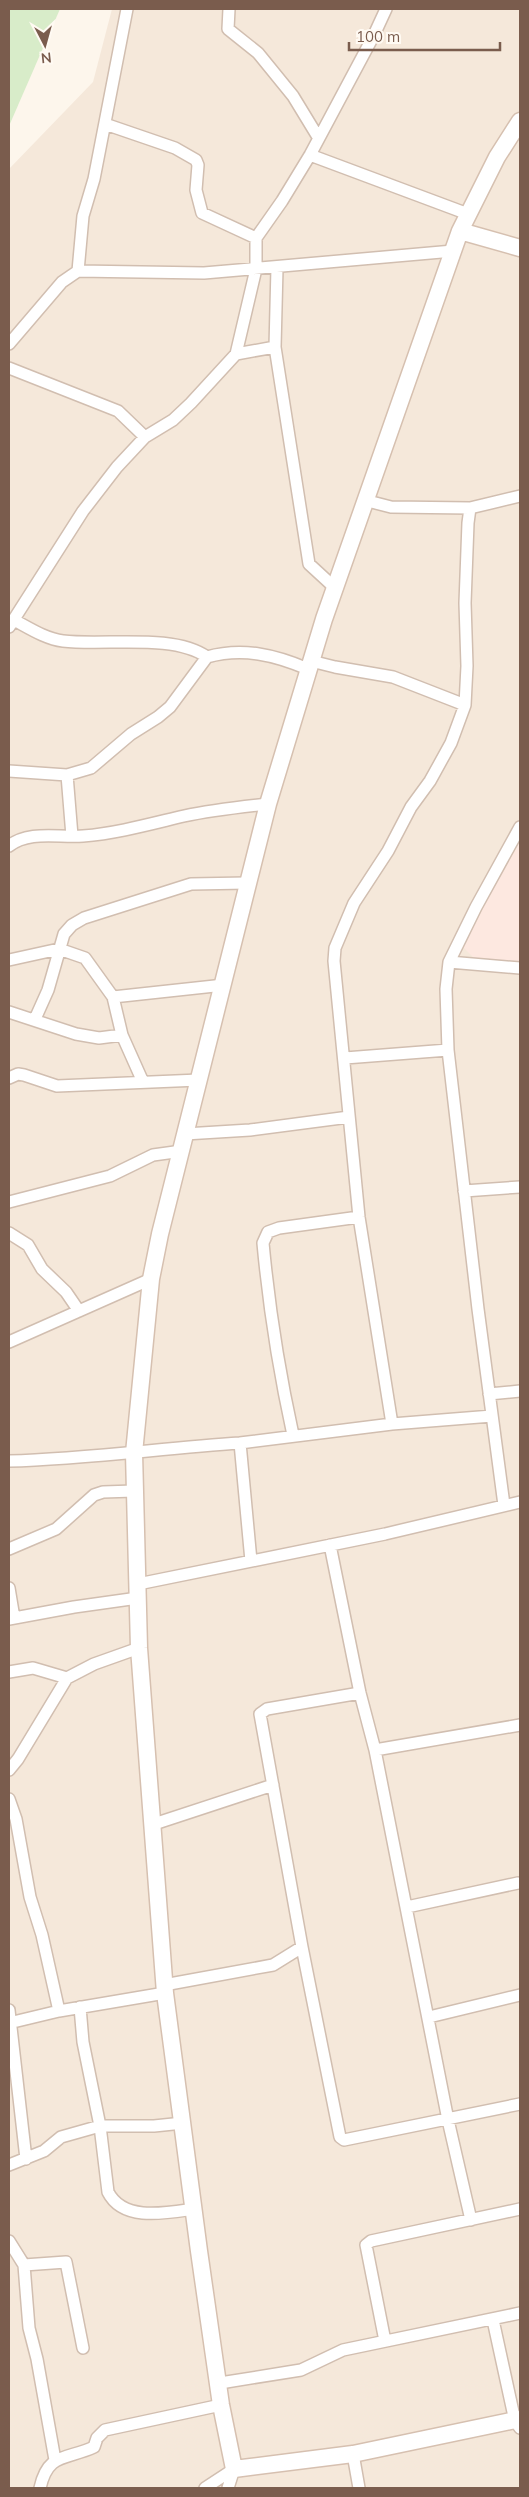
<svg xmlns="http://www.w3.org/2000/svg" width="529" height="2497" font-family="Mulish,sans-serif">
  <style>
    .residential { fill: #f5e8da }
    .commercial { fill: #fde8e0 }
    .green { fill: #d8ecc9 }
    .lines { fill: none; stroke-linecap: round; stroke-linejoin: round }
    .street-casing { stroke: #d1beb0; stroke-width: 14 }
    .secondary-casing { stroke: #d6c0b0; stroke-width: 19 }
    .street { stroke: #fff; stroke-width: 11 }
    .secondary { stroke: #fff; stroke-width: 16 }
  </style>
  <rect width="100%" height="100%" fill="#fdf6ec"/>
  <path class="residential" d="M112,9h408v2479h-511v-2319l84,-87z"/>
  <path class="commercial" d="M520,842v123l-35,-7 -10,1 -13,-13 27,-53z"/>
  <path class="green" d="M9,9h51l-51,117z"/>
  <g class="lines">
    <defs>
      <path id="street" d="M229,9l-1,20 30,24 35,43 25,41
        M105,124l70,24 21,12 2,5 -2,25 6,23 54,25
        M310,155l158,59
        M78,271l5,-55 11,-37 33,-170
        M9,344l53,-62 16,-11 126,2 249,-22
        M275,347l2,-79
        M236,354l39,-7 34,217 25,23
        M9,368l109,43 27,26
        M364,500l27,7 79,1
        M14,620c15,8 32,19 49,21 42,5 110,-8 144,16
        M9,627l74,-116 34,-44 28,-30 28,-17 18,-17 45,-49 20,-85v-31l26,-37 28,-46 64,-120 12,-26
        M311,661l24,6 58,10 72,28
        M9,771l58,4 24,-7 40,-34 27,-17 12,-10 37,-50c36,-10 68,-2 101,12
        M67,775l5,61
        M9,846c20,-16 50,-8 74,-10 35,-3 67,-12 101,-20 28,-6 56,-9 84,-12
        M9,960l50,-11 26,9 28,39 9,38 21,47
        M449,962l71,6
        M113,997l111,-12
        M9,1012l67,22 23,4 23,-3
        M35,1019l13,-29 16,-56 8,-9 12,-7 107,-34 56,-1
        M345,1058l103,-8
        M9,1078l9,-4 6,1 33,11 142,-6
        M185,1134l65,-4 99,-13
        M464,1191l56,-4
        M9,1202l101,-26 43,-21 29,-4
        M9,1233l19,12 14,24 24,23 13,19
        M9,1342l142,-63
        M489,1394l31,-3
        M392,1424l-33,-207 -25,-256 1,-13 19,-45 34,-52 23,-44 19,-26 21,-38 14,-38 2,-39 -2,-63 3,-80 2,-15 50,-12
        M293,1435c-14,-64 -24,-127 -30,-192l5,-11 11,-4 80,-11
        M9,1461c77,-2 154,-13 231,-18
        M504,1505l-26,-196 -30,-259 -2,-61 3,-27 27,-55 44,-80
        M330,1545l30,148 15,57 73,370 23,100
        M9,1549l47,-20 38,-34 9,-3 31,-1
        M251,1561l-11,-118 152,-19 100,-8
        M138,1584l247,-50 135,-32
        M9,1588l5,30
        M9,1619l65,-12 64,-9
        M9,1672l24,-4 34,10
        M360,1693l-93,16 -7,5 42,233 38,190 4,3 176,-36
        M375,1750l145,-25
        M9,1770l9,-11 49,-81 27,-14 45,-16
        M9,1799l7,20 14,78 12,38 17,76
        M151,1825l122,-40
        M407,1907l111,-24
        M164,1985l109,-20 29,-18
        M80,2007l3,35 17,84 8,66c15,30 58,21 86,17
        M9,2010l17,149
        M429,2017l91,-22
        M9,2023l50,-12 106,-18
        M9,2165l35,-14 17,-14 39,-11h54l29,-3
        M9,2241l15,24 5,63 8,31 18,101
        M24,2265l42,-3 17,86
        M493,2320l22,101 5,7
        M385,2341l-19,-96 5,-4 149,-32
        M220,2383l81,-13 42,-20 177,-37
        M353,2454l6,34
        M40,2488c8,-36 26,-28 54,-41l3,-9 8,-8 116,-25
        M205,2488l29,-19
        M228,2488l6,-19"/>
      <path id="secondary" d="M520,121l-23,36 -37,74 -136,388 -56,185 -108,430 -9,45 -17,174 5,195 26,345 34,258 22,154 13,64 119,-15 167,-35
        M460,231l60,17"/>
    </defs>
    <use href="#street" class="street-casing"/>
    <use href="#secondary" class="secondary-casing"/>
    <use href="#street" class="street"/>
    <use href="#secondary" class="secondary"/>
  </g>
  <rect width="529" height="2497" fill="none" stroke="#7a5c4d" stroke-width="20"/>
  <g transform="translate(45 45) rotate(174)" stroke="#fffaf3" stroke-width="4" paint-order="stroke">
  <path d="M0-4L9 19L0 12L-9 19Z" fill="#7a5c4d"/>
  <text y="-8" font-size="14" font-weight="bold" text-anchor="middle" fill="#7a5c4d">N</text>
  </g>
  <path d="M349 42v8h151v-8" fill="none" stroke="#7a5c4d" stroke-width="2.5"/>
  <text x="356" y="42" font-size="15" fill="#7a5c4d" stroke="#fffaf3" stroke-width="4" paint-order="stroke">100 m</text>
</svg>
